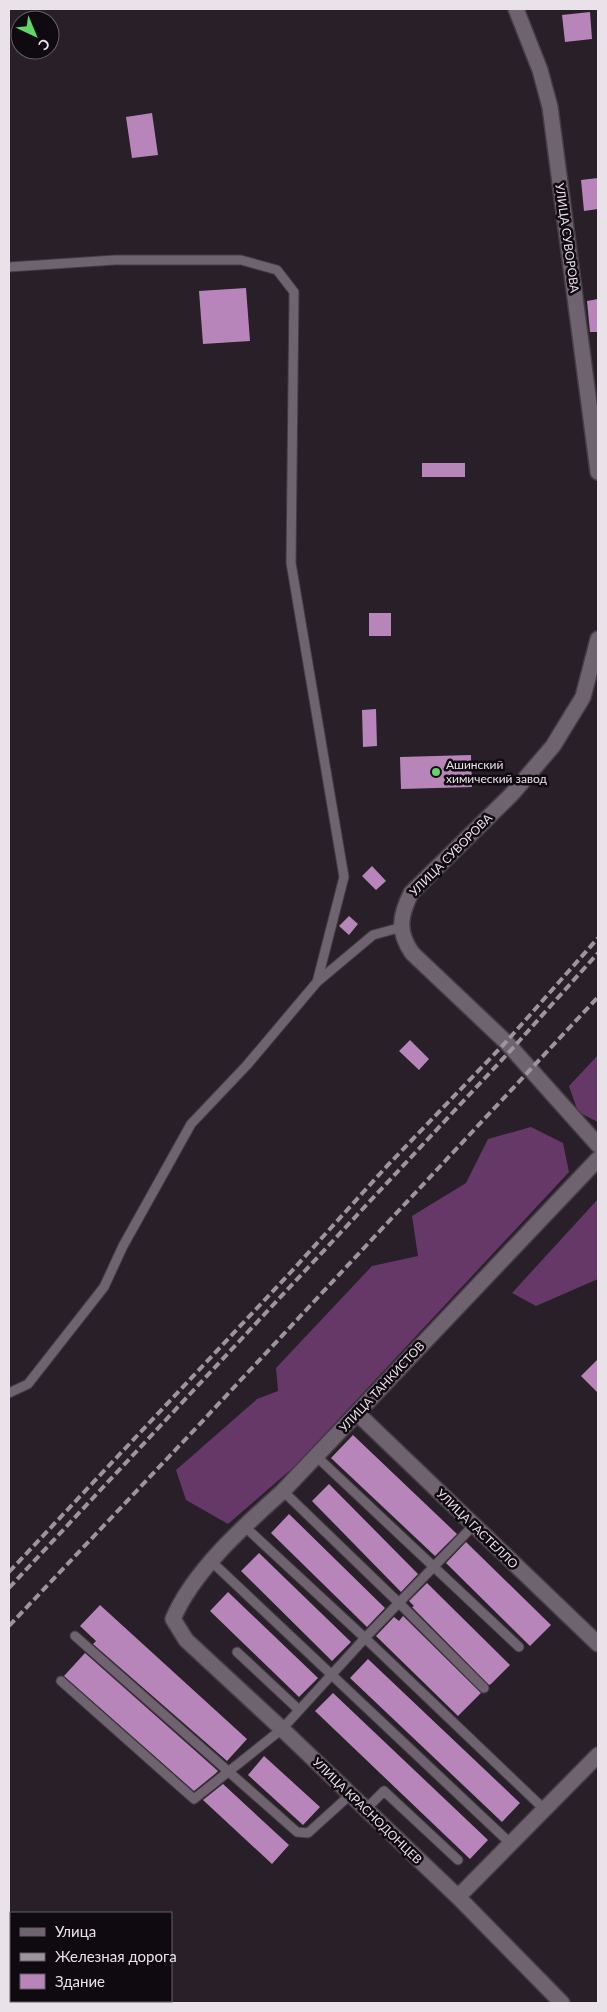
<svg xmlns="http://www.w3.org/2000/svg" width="607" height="2012" font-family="Lato,sans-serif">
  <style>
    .forest { fill: #653868 }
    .building { fill: #b785ba }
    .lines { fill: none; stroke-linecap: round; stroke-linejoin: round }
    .lane-casing { stroke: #453c45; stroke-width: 11 }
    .street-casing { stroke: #453c45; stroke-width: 18 }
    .secondary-casing { stroke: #453c45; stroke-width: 18 }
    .lane { stroke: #6e636f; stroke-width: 9 }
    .street { stroke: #6e636f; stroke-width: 15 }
    .secondary { stroke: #6e636f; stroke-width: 15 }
    .rail { stroke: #9d959d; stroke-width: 4; stroke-dasharray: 8 4; stroke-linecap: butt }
    .poi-dot { fill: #61d46a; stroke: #0f0a0f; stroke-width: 2 }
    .labels { text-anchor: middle; stroke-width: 5; stroke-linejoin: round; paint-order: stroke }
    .street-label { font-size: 12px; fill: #e9e2e9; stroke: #0f0a0f }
    .poi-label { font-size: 12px; fill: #e9e2e9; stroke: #0f0a0f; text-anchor: start }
  </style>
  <rect width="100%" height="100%" fill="#281f29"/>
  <path class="forest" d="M598,1055v67l-20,-10 -9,-26z
    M531,1127l32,16 6,29 -274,294 -67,58 -42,-24 -10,-30 81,-71 21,-8 -2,-23 96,-102 46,-10 -6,-40 54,-33 22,-44z
    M598,1199v80l-62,27 -24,-13z"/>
  <path class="building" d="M590,12l2,27 -27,3 -3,-27z
    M152,113l6,42 -26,3 -6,-41z
    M598,178v31l-14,2 -3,-31z
    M246,288l4,53 -47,3 -4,-53z
    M598,299v33h-8l-3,-31z
    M422,463h43v14h-43z
    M369,613h22v23h-22z
    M376,709l1,37 -14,1 -1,-37z
    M471,755l1,32 -71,2 -1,-32z
    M372,866l14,15 -10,9 -14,-14z
    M349,916l9,8 -9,11 -10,-9z
    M410,1040l19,19 -10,11 -20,-19z
    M598,1359v34l-17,-17z
    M353,1435l104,99 -22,22 -104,-98z
    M329,1484l89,90 -17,18 -89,-91z
    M289,1514l96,94 -18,19 -96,-94z
    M466,1542l85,83 -21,21 -84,-83z
    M259,1553l92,89 -19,19 -91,-90z
    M427,1583l83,82 -19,19 -2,1 -77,-78 2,-1 -5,-5z
    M228,1592l90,86 -19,19 -89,-86z
    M100,1605l147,134 -20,22 -134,-117 3,-3 -16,-15z
    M403,1616l78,77 -23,23 -82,-80 18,-19 5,4z
    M85,1653l133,118 -3,3 -21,17 -130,-115z
    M368,1659l152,144 -18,19 -152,-144z
    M333,1693l155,147 -18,19 -155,-148z
    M264,1756l56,51 -17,18 -55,-50z
    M223,1784l66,61 -17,19 -69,-64z"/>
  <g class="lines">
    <defs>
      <path id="lane" d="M9,267l106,-7h126l36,10 17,22 -3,271 53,314 -27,105
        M9,1393l19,-9 76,-97 19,-41 68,-122 56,-59 70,-83 56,-47 29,-8
        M316,1456l203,191
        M283,1491l116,112 85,85
        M244,1526l121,112 180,172
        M212,1562l299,282
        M75,1636l222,196 11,1 42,-38
        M237,1652l62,58
        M61,1681l133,118 88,-70 83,-91 108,-112
        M365,1810l19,-19 74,69"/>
      <path id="street" d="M357,1413l241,231
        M458,1897l140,-142
        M562,2003l-104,-106 -176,-168 -96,-89 -13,-21c20,-48 72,-94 110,-128l315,-332"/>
      <path id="secondary" d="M516,9l24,61 10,37 48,365
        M598,639l-15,58 -30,49 -41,48 -101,99c-11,23 -14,38 1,60l94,89 92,103"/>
    </defs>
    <use href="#lane" class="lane-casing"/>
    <use href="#street" class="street-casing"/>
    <use href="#secondary" class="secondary-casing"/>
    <use href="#lane" class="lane"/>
    <use href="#street" class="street"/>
    <use href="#secondary" class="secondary"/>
    <path class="rail" d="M9,1572l281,-299 97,-107 119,-124 92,-104
      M9,1588l503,-539 86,-96
      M9,1626l188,-199 401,-430"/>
  </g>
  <circle class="poi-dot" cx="436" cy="772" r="5"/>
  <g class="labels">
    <g class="street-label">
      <text transform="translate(567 238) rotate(82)" y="4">УЛИЦА СУВОРОВА</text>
      <text transform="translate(451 855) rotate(-45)" y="4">УЛИЦА СУВОРОВА</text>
      <text transform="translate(382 1387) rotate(-47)" y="4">УЛИЦА ТАНКИСТОВ</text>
      <text transform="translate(477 1529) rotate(44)" y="4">УЛИЦА ГАСТЕЛЛО</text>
      <text transform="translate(367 1811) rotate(44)" y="4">УЛИЦА КРАСНОДОНЦЕВ</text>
    </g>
    <g class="poi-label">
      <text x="446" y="769">Ашинский<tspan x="446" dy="14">химический завод</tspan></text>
    </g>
  </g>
  <rect width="607" height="2012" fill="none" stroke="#e9e2e9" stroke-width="20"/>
  <rect x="10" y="1912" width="162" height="90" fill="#0f0a0f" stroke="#666066"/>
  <rect x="20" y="1928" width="25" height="8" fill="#6e636f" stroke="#666066"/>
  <text x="55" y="1937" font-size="15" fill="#e9e2e9">Улица</text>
  <rect x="20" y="1953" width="25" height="8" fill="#9d959d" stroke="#666066"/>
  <text x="55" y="1962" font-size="15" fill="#e9e2e9">Железная дорога</text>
  <rect x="20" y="1974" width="25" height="15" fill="#b785ba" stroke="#666066"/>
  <text x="55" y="1987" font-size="15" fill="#e9e2e9">Здание</text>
  <g transform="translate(35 35) rotate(136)"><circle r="24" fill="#0f0a0f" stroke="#666066"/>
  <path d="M0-4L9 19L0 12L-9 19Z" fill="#61d46a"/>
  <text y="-8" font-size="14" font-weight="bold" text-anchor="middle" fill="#e9e2e9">С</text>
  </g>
</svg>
